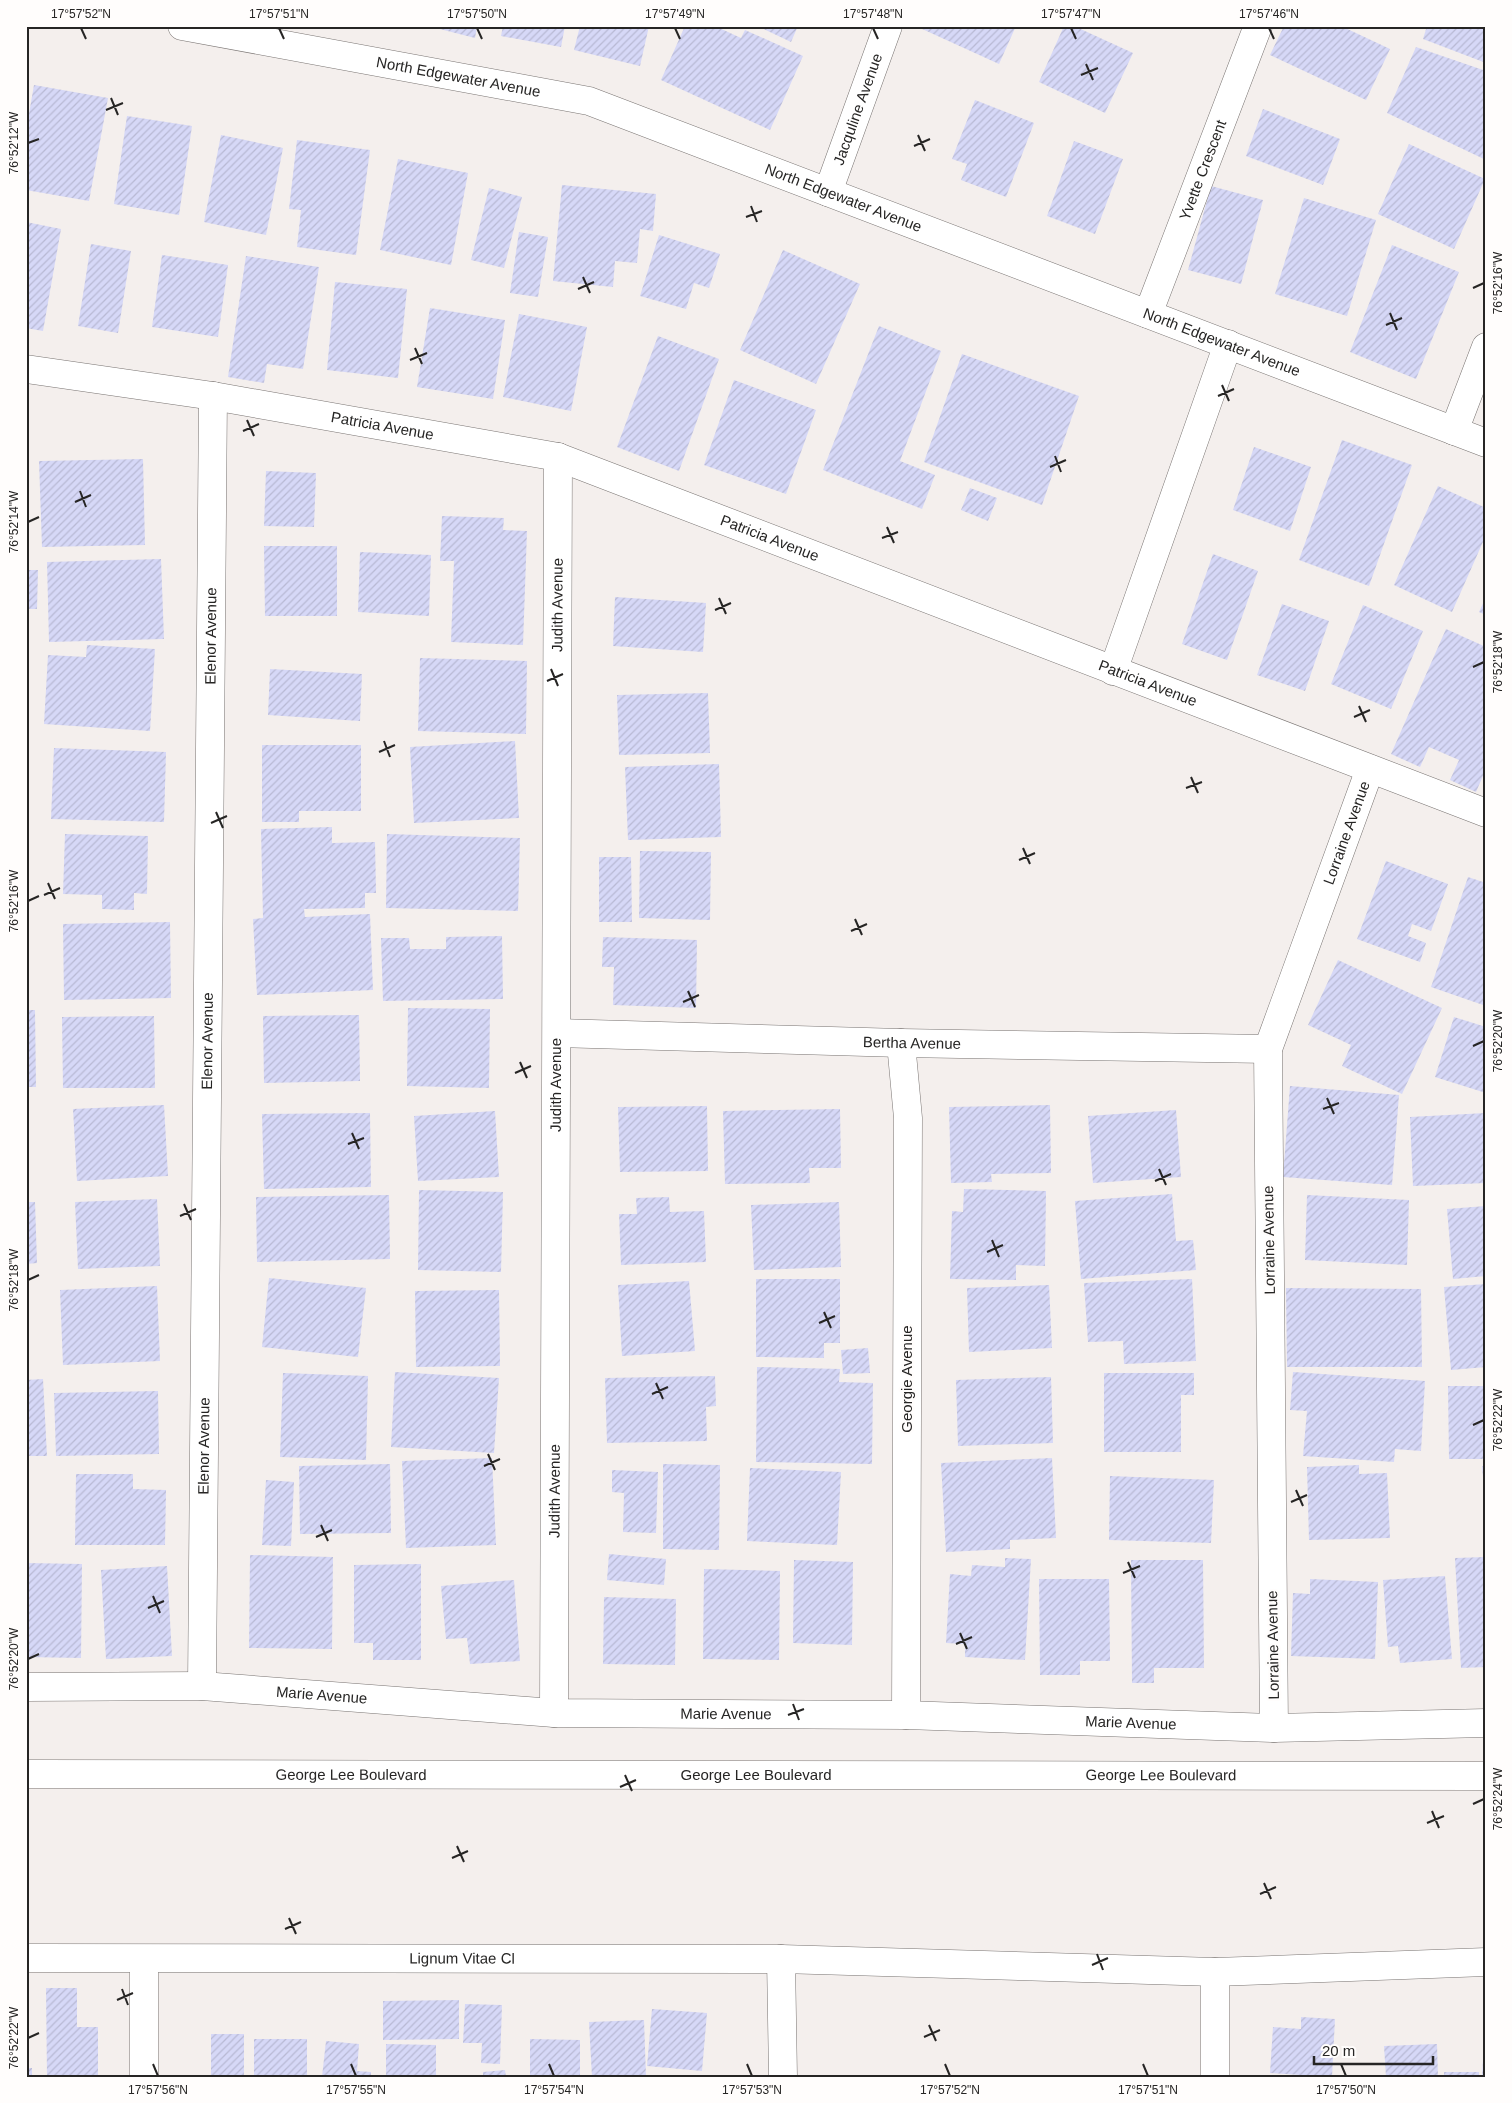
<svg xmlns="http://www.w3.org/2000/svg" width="1512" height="2103" font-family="Arial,sans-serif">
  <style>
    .building { fill: url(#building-hatch) }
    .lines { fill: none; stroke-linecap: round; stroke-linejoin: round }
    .street-casing { stroke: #797472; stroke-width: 29 }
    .secondary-casing { stroke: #797472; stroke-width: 29 }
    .street { stroke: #fff; stroke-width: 28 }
    .secondary { stroke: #fff; stroke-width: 28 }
    .ticks { fill: none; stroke: #262524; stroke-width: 2 }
    .labels { text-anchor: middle; stroke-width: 5; stroke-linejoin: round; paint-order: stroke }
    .street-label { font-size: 15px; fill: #262524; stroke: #fffdfc }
    .neatline { fill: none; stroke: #262524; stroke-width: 2 }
    .ticks-label { font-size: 12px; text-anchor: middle; fill: #262524 }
  </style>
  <defs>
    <pattern id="building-hatch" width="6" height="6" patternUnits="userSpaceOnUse" patternTransform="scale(1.25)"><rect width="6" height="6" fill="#d6d8f7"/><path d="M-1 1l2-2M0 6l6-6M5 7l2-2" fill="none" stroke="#b8b9d4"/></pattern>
  </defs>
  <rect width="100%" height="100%" fill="#f4efed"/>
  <path class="building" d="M428,26h49l-2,12z
    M503,26h62l-4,21 -60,-11z
    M580,26h69l-9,40 -66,-16z
    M685,26h30l26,12 4,-8 58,26 -33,74 -109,-50z
    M757,26h41l-7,16z
    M921,26h95l-17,38 -79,-36z
    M1064,26h10l59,27 -28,60 -66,-31z
    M1284,26h57l49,23 -24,51 -96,-45z
    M1427,26h59v37l-63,-24z
    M1416,47l70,24v89l-99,-47z
    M34,85l74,13 -19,103 -63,-11v-59z
    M975,100l59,23 -28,74 -45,-17 6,-16 -15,-5z
    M1263,109l77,30 -17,46 -77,-29z
    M127,116l65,10 -13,89 -65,-11z
    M221,135l62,13 -17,87 -62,-13z
    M297,140l73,10 -14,105 -59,-8 4,-37 -12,-1z
    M1074,141l49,18 -28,75 -48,-18z
    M1409,144l76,35 -31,70 -76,-35z
    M398,159l70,14 -17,92 -71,-15z
    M562,185l94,9 -3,37 -13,-2 -3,34 -22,-2 -2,26 -60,-6z
    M1211,186l52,14 -22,84 -53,-14z
    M489,188l33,9 -18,71 -33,-8z
    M1304,198l72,22 -29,96 -72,-22z
    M26,222l35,7 -18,102 -17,-3z
    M519,232l29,5 -10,60 -28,-4z
    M659,235l61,19 -11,34 -15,-5 -8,26 -46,-13z
    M91,244l40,7 -13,82 -40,-7z
    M1392,245l67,27 -43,107 -66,-27z
    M783,250l77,34 -44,100 -76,-34z
    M162,255l66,10 -10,72 -66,-10z
    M246,256l73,11 -16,102 -36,-5 -3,19 -36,-6z
    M335,282l72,7 -9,89 -71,-8z
    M430,308l75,12 -12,79 -76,-12z
    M519,314l68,13 -16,84 -68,-14z
    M879,326l62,25 -41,110 35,14 -13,34 -99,-39z
    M658,336l61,23 -40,112 -62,-24z
    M962,354l117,42 -37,109 -118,-43z
    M734,380l82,30 -30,84 -82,-29z
    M1342,440l70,25 -43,121 -70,-26z
    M1254,447l57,20 -21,64 -57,-21z
    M143,459l2,86 -103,2 -3,-86z
    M266,471l50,2 -2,54 -50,-1z
    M1438,486l48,22v27l-34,77 -58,-27z
    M970,488l27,10 -9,23 -27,-11z
    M442,516l62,2 -1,12 24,1 -4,114 -72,-3 3,-81h-14z
    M264,546h73v70h-72z
    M360,552l71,3 -2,61 -71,-4z
    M1213,554l45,17 -31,89 -45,-16z
    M161,559l3,80 -115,3 -2,-80z
    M26,570h12l-1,39h-11z
    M615,597l91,6 -3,49 -90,-6z
    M1486,597v18l-7,-3z
    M1282,604l47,17 -24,70 -48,-16z
    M1363,605l60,26 -32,78 -60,-25z
    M1446,629l40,18v122l-10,23 -26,-12 9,-20 -30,-13 -9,20 -29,-13z
    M87,645l68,4 -5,82 -106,-7 4,-69 38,2z
    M420,658l107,3 -1,73 -108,-3z
    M270,669l92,5 -2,47 -92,-6z
    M708,693l2,60 -91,2 -2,-60z
    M515,741l4,77 -105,5 -4,-76z
    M262,745h99v66h-62v11h-37z
    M54,748l112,4 -2,70 -113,-3z
    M719,764l2,73 -93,3 -3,-73z
    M332,827v16l43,-1 1,51h-11v15l-61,1 1,8 65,-3 3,76 -116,5 -4,-76 10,-1 -2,-89z
    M65,834l83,2 -1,58 -13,-1v17l-32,-1v-14l-39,-1z
    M387,834l133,4 -2,73 -132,-3z
    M640,851l71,1 -1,68 -71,-2z
    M599,857h32l1,65h-33z
    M1386,861l62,23 -17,47 -19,-7 -4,12 18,7 -6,19 -63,-23z
    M1468,877l18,6v123l-55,-19z
    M170,922l1,76 -107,2 -1,-76z
    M502,936l1,63 -120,2 -2,-63h28l1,11h36v-12z
    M603,937l94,3 -1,68 -83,-3 1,-38h-12z
    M1338,960l104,48 -40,86 -60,-28 9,-21 -43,-20z
    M408,1008l82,1 -1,79 -82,-2z
    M26,1010h9l1,77h-10z
    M359,1015l1,66 -96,2 -1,-67z
    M154,1016l1,72h-92l-1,-71z
    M1454,1017l32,10v66l-51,-16z
    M1290,1086l109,9 -7,90 -109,-8z
    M164,1105l4,71 -91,5 -4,-72z
    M1050,1105l1,68 -60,1 1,8 -41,1 -2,-76z
    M707,1106l1,65 -88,1 -2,-65z
    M840,1109l1,59h-32l1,15 -85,1 -2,-73z
    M1176,1110l5,67 -88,6 -5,-67z
    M495,1111l4,66 -81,4 -4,-65z
    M370,1113l1,74 -107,2 -2,-75z
    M1486,1113v70l-73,3 -3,-69z
    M964,1189l82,2 -1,75 -29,-1v15l-66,-1 2,-68 11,1z
    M419,1190l84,2 -2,80 -83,-2z
    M1172,1194l4,47 17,-1 3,30 -115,9 -6,-78z
    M389,1195l1,64 -133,3 -1,-65z
    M1307,1195l102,5 -2,65 -102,-5z
    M669,1197l1,15 34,-1 2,51 -85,3 -2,-51h18l-1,-16z
    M157,1199l3,67 -82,3 -3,-67z
    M26,1202h9l2,61 -11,1z
    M839,1202l2,65 -87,3 -3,-65z
    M1486,1206v70l-33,3 -6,-70z
    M269,1278l97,10 -8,69 -96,-10z
    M756,1279h84v64h-16v15l-68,-1z
    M1192,1279l4,82 -72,3 -1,-23 -35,1 -4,-59z
    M689,1281l6,70 -73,5 -4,-71z
    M1486,1284v83l-35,3 -7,-83z
    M1049,1285l3,63 -83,4 -2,-64z
    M157,1286l3,75 -97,4 -3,-75z
    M1286,1288l135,1 1,78h-135z
    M499,1290l1,76 -84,1 -1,-76z
    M868,1348l2,25 -27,1 -2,-24z
    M757,1367l83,2 -1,13 34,1 -1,81 -116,-2z
    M395,1372l104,6 -5,75 -103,-6z
    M1293,1372l132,9 -4,70 -26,-2 -1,13 -91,-6 4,-45 -17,-1z
    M283,1373l85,3 -2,84 -86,-3z
    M1104,1373h90v22h-13v57h-77z
    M715,1376l1,30 -10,1 1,34 -100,2 -2,-65z
    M1051,1377l2,66 -95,3 -2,-66z
    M43,1379l4,77h-21v-76z
    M1448,1386h38v73h-37z
    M158,1391l1,63 -103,2 -2,-63z
    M492,1458l4,87 -90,3 -4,-87z
    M1052,1458l4,80 -46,2v9l-64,3 -5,-89z
    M390,1464l1,69 -91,1 -1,-68z
    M663,1464l57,1 -1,85 -56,-1z
    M1359,1465v9l28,-1 3,65 -81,2 -2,-73z
    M1482,1466h4v22h-2z
    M750,1468l91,4 -4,73 -90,-4z
    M612,1470l46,2 -2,61 -33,-1 1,-39 -12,-1z
    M76,1474h57v15l33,1 -1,55h-90z
    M1110,1476l104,4 -3,63 -102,-3z
    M266,1480l28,2 -3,64 -29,-1z
    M609,1554l57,5 -2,26 -57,-5z
    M250,1555l83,2 -1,92 -83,-1z
    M1486,1557v110l-25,1 -6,-110z
    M1005,1558l26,1 -6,101 -60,-3v-13l-19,-1 4,-69 21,2 1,-11 33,2z
    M794,1560l59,2 -1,83 -59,-2z
    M1131,1560h72l1,108h-50v15h-22z
    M26,1563l56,1 -1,94 -55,-1z
    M421,1564v96h-48v-17h-19v-78z
    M167,1566l5,90 -66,3 -5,-89z
    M704,1569l76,2 -1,89 -76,-1z
    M1445,1576l7,83 -52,4 -2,-17 -10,1 -5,-67z
    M1039,1579h70l1,82h-30v14h-40z
    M1310,1579l68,3 -3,77 -84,-3 2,-63 17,1z
    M514,1580l6,81 -50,3 -3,-26 -21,1 -5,-53z
    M604,1597l72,2 -1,66 -72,-1z
    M46,1988h31v39h21v50h-51z
    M459,2000v39l-76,1v-39z
    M465,2004l37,1 -2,59 -19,-1 1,-20h-19z
    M652,2009l55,4 -5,58 -55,-5z
    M1301,2017l34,2 -3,58 -62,-4 3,-46 28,2z
    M644,2020l2,57h-54l-3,-55z
    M211,2034h33v43h-33z
    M254,2039h53v38h-53z
    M530,2039l50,1v37h-50z
    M326,2041l33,3 -2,27 14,1v5h-49z
    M1484,2042h2v35h-4z
    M386,2044l50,1v32h-50z
    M1437,2044l1,33h-52l-2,-31z
    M26,2068h6v9h-6z
    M505,2070l1,7h-23v-5z
    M1444,2072h35v5h-35z"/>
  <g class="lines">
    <defs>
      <g id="street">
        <path id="s1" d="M182,26l407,75 897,342"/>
        <path id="s2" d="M828,192l60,-166"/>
        <path id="s3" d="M1148,314l110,-288"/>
        <path id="s4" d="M26,369l187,27 345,61 928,356"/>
        <path d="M1454,431l32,-84"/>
        <path d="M1113,671l115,-327"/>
        <path id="s5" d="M557,1033l344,10 367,6"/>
        <path d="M901,1043l7,75 -2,597"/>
        <path id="s6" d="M202,1686l11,-1290"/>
        <path id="s7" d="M26,1687l176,-1 352,27 352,2 368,13 212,-5"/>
        <path id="s8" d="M554,1713l4,-1256"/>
        <path id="s9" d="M1274,1728l-6,-679 102,-280"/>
        <path id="s10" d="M26,1958l755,1 434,13 271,-10"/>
        <path d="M781,1959l2,118"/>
        <path d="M1215,1972v105"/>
        <path d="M144,2077v-118"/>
      </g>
      <g id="secondary">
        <path id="s11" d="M26,1774c487,2 973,0 1460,2"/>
      </g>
    </defs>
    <use href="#street" class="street-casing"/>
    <use href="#secondary" class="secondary-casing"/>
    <use href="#street" class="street"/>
    <use href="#secondary" class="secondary"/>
  </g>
  <path class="ticks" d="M81,28l5,11M279,28l5,11M477,28l5,11M675,28l5,11M873,28l5,11M1071,28l5,11M1269,28l5,11M1086,64l7,16M1081,75l17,-7M111,98l7,17M106,110l17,-7M918,135l7,16M28,143l11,-4M914,146l16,-7M751,206l6,16M746,217l16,-6M583,277l7,16M1473,288l11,-5M578,289l16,-7M1390,313l7,17M1386,325l16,-7M415,348l7,16M410,360l17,-7M1222,385l7,16M1218,396l16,-7M247,420l7,16M243,431l16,-7M1055,456l6,16M1050,467l16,-7M80,491l6,16M75,502l16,-7M28,522l11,-5M887,527l7,16M882,538l16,-6M719,598l7,16M715,610l16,-7M1473,667l11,-5M551,669l7,17M547,681l16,-7M1359,706l7,16M1354,717l16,-7M384,741l6,16M379,752l16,-7M1191,777l7,16M1186,788l16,-6M216,812l7,16M211,823l16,-7M1023,848l7,16M1019,860l16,-7M48,883l7,16M44,895l16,-7M28,901l11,-5M855,919l7,16M851,931l16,-7M688,991l7,16M683,1002l16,-7M1473,1046l11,-5M520,1062l7,16M515,1073l16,-7M1327,1098l7,16M1323,1109l16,-6M352,1133l7,16M348,1144l16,-6M1159,1169l7,16M1155,1181l16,-7M184,1204l7,16M180,1216l16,-7M992,1240l7,17M987,1252l16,-7M28,1280l11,-5M824,1312l7,16M819,1323l16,-7M656,1383l7,16M652,1394l16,-7M1473,1425l11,-5M488,1454l7,16M484,1466l16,-7M1296,1490l7,16M1291,1502l16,-7M321,1525l7,16M316,1537l16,-7M1128,1562l7,16M1123,1573l17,-7M153,1596l7,17M148,1608l16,-7M960,1633l7,16M956,1644l16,-7M28,1659l11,-5M793,1704l6,16M788,1715l16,-6M625,1775l7,16M620,1787l16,-7M1473,1804l11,-5M1432,1811l7,17M1427,1823l17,-7M457,1846l7,16M452,1858l16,-7M1264,1883l7,16M1260,1894l16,-7M289,1918l7,16M285,1929l16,-7M1097,1954l6,16M1092,1965l16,-7M122,1989l6,16M117,2000l16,-7M929,2025l7,16M924,2037l16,-7M28,2038l11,-5M153,2064l5,12M351,2064l5,12M549,2064l5,12M747,2064l5,12M945,2064l5,12M1143,2064l5,12M1341,2064l5,12"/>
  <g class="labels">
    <g class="street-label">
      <text dy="5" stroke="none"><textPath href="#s1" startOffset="281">North Edgewater Avenue</textPath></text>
      <text dy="5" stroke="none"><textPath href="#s2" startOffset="88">Jacquline Avenue</textPath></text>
      <text dy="5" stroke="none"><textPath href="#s3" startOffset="154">Yvette Crescent</textPath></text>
      <text dy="5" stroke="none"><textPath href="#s1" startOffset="686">North Edgewater Avenue</textPath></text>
      <text dy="5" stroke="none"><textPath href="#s1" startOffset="1091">North Edgewater Avenue</textPath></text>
      <text dy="5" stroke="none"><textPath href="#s4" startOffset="361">Patricia Avenue</textPath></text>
      <text dy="5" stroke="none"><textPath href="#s4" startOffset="766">Patricia Avenue</textPath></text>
      <text dy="5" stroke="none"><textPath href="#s8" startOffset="1108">Judith Avenue</textPath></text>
      <text dy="5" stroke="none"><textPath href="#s6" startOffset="1050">Elenor Avenue</textPath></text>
      <text dy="5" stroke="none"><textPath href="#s4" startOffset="1171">Patricia Avenue</textPath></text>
      <text dy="5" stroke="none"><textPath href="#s9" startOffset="909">Lorraine Avenue</textPath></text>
      <text dy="5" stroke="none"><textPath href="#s6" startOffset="645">Elenor Avenue</textPath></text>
      <text dy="5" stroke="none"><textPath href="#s5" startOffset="355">Bertha Avenue</textPath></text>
      <text dy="5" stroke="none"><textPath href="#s8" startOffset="628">Judith Avenue</textPath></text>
      <text transform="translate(1269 1240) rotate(-91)" y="5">Lorraine Avenue</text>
      <text transform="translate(907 1379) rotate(-90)" y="5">Georgie Avenue</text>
      <text dy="5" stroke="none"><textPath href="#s6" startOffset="240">Elenor Avenue</textPath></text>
      <text dy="5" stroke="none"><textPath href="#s8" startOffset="222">Judith Avenue</textPath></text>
      <text transform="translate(1273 1645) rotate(-91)" y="5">Lorraine Avenue</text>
      <text dy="5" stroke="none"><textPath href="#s7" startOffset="296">Marie Avenue</textPath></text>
      <text dy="5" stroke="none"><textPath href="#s7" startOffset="701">Marie Avenue</textPath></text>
      <text dy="5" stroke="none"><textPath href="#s7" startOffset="1106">Marie Avenue</textPath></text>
      <text dy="5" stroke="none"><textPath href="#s11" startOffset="325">George Lee Boulevard</textPath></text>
      <text dy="5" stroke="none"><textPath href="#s11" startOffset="730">George Lee Boulevard</textPath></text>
      <text dy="5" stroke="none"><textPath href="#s11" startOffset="1135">George Lee Boulevard</textPath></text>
      <text dy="5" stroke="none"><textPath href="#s10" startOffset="436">Lignum Vitae Cl</textPath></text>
    </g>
  </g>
  <rect width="1512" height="2103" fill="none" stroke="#fffdfc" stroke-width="55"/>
  <path d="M1314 2056v8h119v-8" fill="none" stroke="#262524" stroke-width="2.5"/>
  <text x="1322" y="2056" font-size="15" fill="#262524" stroke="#fffdfc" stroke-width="4" paint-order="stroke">20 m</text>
  <rect x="28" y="28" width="1456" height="2048" class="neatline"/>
  <g class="ticks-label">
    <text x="81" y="18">17°57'52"N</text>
    <text x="279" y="18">17°57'51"N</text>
    <text x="477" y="18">17°57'50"N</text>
    <text x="675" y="18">17°57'49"N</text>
    <text x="873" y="18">17°57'48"N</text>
    <text x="1071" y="18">17°57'47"N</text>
    <text x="1269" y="18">17°57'46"N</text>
    <text transform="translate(14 143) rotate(-90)" y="4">76°52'12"W</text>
    <text transform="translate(1498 283) rotate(-90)" y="4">76°52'16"W</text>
    <text transform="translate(14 522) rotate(-90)" y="4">76°52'14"W</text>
    <text transform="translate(1498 662) rotate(-90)" y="4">76°52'18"W</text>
    <text transform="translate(14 901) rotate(-90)" y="4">76°52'16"W</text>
    <text transform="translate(1498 1041) rotate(-90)" y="4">76°52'20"W</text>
    <text transform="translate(14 1280) rotate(-90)" y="4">76°52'18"W</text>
    <text transform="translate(1498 1420) rotate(-90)" y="4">76°52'22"W</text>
    <text transform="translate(14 1659) rotate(-90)" y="4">76°52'20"W</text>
    <text transform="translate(1498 1799) rotate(-90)" y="4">76°52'24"W</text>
    <text transform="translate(14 2038) rotate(-90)" y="4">76°52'22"W</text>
    <text x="158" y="2094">17°57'56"N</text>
    <text x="356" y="2094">17°57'55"N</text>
    <text x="554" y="2094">17°57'54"N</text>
    <text x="752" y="2094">17°57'53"N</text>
    <text x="950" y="2094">17°57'52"N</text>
    <text x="1148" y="2094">17°57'51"N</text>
    <text x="1346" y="2094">17°57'50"N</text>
  </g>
</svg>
